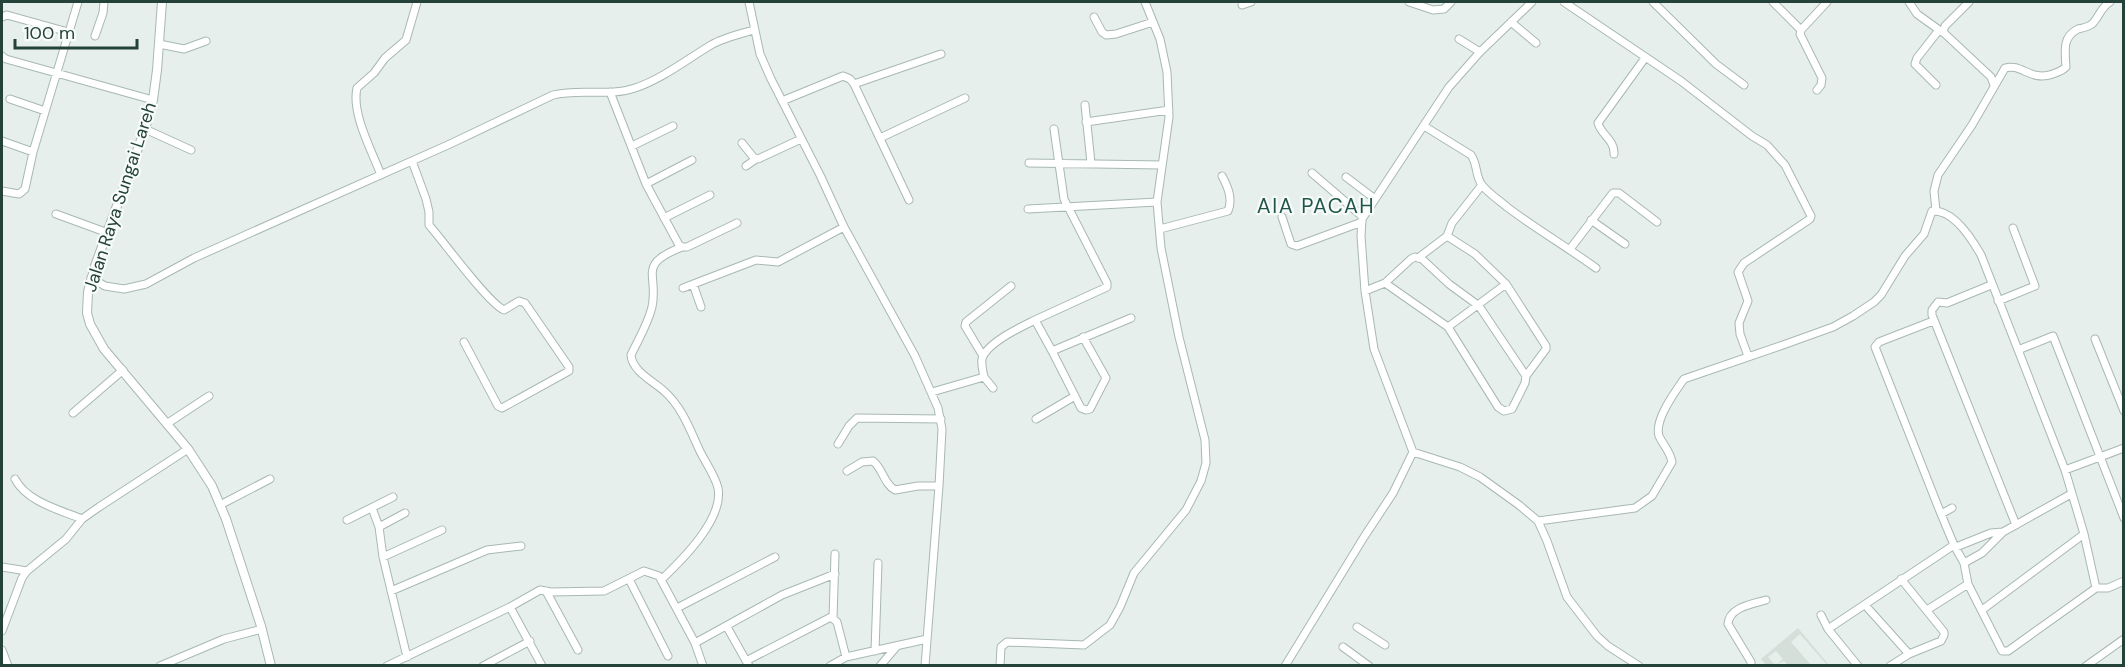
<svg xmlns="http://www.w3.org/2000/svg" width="2125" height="667" font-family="'DM Sans',sans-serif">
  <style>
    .built { fill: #d4dfda }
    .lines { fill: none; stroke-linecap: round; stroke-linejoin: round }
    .minor-casing { stroke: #a8b8b2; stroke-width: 9 }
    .tertiary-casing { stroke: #a8b8b2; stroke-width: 10 }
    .minor { stroke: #fff; stroke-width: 7 }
    .tertiary { stroke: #fff; stroke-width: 8 }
    .labels { text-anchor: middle; stroke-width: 4.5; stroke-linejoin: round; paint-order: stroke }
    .street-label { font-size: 18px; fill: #24423a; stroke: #f7fbf9 }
    .quarter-label { font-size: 21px; letter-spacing: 1.5px; fill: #1f5548; stroke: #f7fbf9 }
  </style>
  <rect width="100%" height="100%" fill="#e6efeb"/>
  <path class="built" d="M1798,628l31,37h-2l-27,-31 -9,8 20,23h-23l-4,-4 -8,4 7,-6 -7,-8 -8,6 7,8h-9l-5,-6z"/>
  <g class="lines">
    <defs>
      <path id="minor" d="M749,2l11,52 11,25 49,96 24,52 71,129 23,52 4,21 -3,57 -14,180
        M1409,2l24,8 11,-1 7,-7
        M1564,2l117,79 71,55 15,9 18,20 26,51 -1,3 -66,44 -6,9 10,29 -9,22 1,11 8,22
        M1653,2l63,62 28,21
        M1773,2l28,28
        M1909,2l8,12 25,18
        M1969,2l-24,24 -2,6 48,45 3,8
        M1242,5l9,-3
        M2,17l5,-2 61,17
        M1094,17l8,15 4,3 10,-1 37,-12
        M1511,22l25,21
        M95,36l8,-23 1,-11
        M1459,39l21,13
        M159,44l25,5 22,-8
        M2,56l4,3 147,41
        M854,84l55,116
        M1936,85l-21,-21 2,-6 22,-28
        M1817,90l4,-5 1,-7 -22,-44 1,-4 26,-28
        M610,92l36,92 33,61 3,2h5l50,-24
        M10,99l35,12
        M782,101l61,-25 7,3 4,5 87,-30
        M1085,105l6,58
        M1086,122l83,-12
        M1424,126l47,29c7,10 4,21 11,30 7,9 17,15 25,22 29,22 60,40 89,61
        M145,129l46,21
        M1054,129l10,70 43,84v4l-72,33 17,31 79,-33
        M880,138l85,-40
        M2,141l31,11
        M742,143l12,15 4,1 43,-20
        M632,146l41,-20
        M1614,154c1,-14 -13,-19 -16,-31l47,-65
        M412,161l14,38 3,13v13c15,17 59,78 75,85l15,-9 6,2 44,64v4l-67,37 -4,-2 -34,-64
        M1029,163l133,2
        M746,166l10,-7
        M1312,173l51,44
        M381,175c-9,-24 -30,-62 -24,-87l17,-15 11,-15 21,-18 11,-38
        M1346,177l29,22
        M646,184l46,-24
        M2,191l17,3 6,-5 8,-37 45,-150
        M1028,209l129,-7
        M1936,211l-2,-20 4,-16 34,-50 33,-57c17,-5 25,14 48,6 5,-2 9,-3 13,-7 -1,-16 -4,-30 12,-38 5,-1 10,-2 14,-5 7,-6 8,-16 18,-22
        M56,214l52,19
        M1282,217l9,27 6,2 65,-24
        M664,218l46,-23
        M1591,220l34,24
        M1160,229l68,-18c5,-12 0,-24 -6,-35
        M1447,236l28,18 31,30 40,62v3l-20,27 -1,7 -13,26 -8,2 -6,-4 -50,-80
        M1570,249l43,-56h6l38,29
        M1418,258l29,-22 5,-13 30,-38
        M91,278l14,8 19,3 22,-5 48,-26 256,-114 103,-49c27,-7 56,2 82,-7 27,-9 51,-28 76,-43 12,-7 29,-11 43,-15
        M1385,283l63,44 58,-43
        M693,284l8,23
        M1991,285l-44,18 -9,-1 -6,8v5l84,210
        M683,288l73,-28 22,2 66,-35
        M1365,291l20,-8 26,-24 4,-2 7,2 27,25 30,22 47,70
        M1998,301l37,-15 -22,-58
        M1933,321l-54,21 -4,5 66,167
        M2095,339l29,72
        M2018,350l35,-14 71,182
        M1052,351l29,57 5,2 4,-1 16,-31 -23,-41
        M983,356l-18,-30 1,-4 45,-36
        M984,377l9,11
        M932,392l52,-15c-1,-6 -3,-12 -2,-18 4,-16 39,-32 53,-39
        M73,413l50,-43
        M1036,419l39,-23
        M168,423l41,-27
        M838,444l11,-18 8,-8 84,1
        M1413,452l47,15 20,10 39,28 19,16 9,20 20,56 30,39 11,10 31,20
        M2065,470l59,-22
        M847,471l15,-9 11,-1c10,8 11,23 22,29l23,-4h21
        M15,479c12,23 45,31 67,40
        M220,505l50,-26
        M372,508l7,19 4,30 24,100
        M1952,508l-11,6 13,31
        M347,520l46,-23
        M1538,521l97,-13 17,-12 20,-34c-2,-11 -9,-17 -13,-26 -5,-16 16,-44 25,-57l99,-34 50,-18 20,-11 21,-14 7,-7 24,-39 19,-22 8,-23c21,-2 40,28 49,44l84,215 19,64 12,54
        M379,527l26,-14
        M1956,547l35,-14 12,-1 68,-38
        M383,557l59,-27
        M1964,563l18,-10 21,-21
        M2,567l25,4
        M629,579l39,77
        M1901,579l43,53v3l-3,6 -32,13
        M661,580c21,-20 63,-61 57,-92 -3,-13 -15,-29 -20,-41 -9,-20 -17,-41 -34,-56 -11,-10 -32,-20 -33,-36 7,-15 17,-31 21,-48 7,-33 -16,-42 30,-60
        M391,591l96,-41 34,-4
        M546,591l32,59
        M1865,605l44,49 -19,12
        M510,607l32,59
        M677,608l98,-51
        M1927,610l41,-26
        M1982,610l102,-76
        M1821,615l7,14 30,37
        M833,618l2,-64
        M727,627l22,39
        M1357,627l28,18
        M1828,629l126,-84 10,18 4,21 34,67h6l88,-63h12l16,-7
        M2,631l20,-53 5,-7 39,-32 16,-20 17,-12 89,-58
        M695,643l87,-48 53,-21
        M1343,647l26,19
        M2,650l6,16
        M875,651l3,-88
        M746,661l85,-44 6,5 9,35
        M160,666l64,-27 38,-10
        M387,666l123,-59 30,-17 11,2 53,-1 40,-20 15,5 36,67 8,23
        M483,666l47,-25
        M830,666l16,-9 81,-18
        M880,666l17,-20
        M1000,666l1,-19 6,-5 77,3 26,-20 10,-18 14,-34 52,-63 15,-29 5,-18 -1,-23 -26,-103 -18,-89 -4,-46 12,-85 -2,-45 -7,-33 -15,-37
        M1285,666l79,-129 29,-44 20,-41 -39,-103 -9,-58 -4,-55 1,-17 87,-132 31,-35 52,-50
        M1751,666v-4l-23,-38c1,-17 25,-20 38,-24
        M2086,666l38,-27"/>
      <path id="tertiary" d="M162,2l-5,68 -4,30 -8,29 -50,137 -7,26 -1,21 3,11 14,25 84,100 24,37 14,33 35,107 10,40"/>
    </defs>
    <use href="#minor" class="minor-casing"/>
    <use href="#tertiary" class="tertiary-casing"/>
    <use href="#minor" class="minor"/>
    <use href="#tertiary" class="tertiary"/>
  </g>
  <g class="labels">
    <g class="street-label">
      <text transform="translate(120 197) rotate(-72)" y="6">Jalan Raya Sungai Lareh</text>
    </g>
    <g class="quarter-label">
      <text x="1316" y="213">AIA PACAH</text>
    </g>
  </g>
  <rect width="2125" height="667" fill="none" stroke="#24423a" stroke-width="6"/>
  <path d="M15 39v9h122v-9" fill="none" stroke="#24423a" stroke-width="3"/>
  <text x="24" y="39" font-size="18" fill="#24423a" stroke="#f7fbf9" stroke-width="4.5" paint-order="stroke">100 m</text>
</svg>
